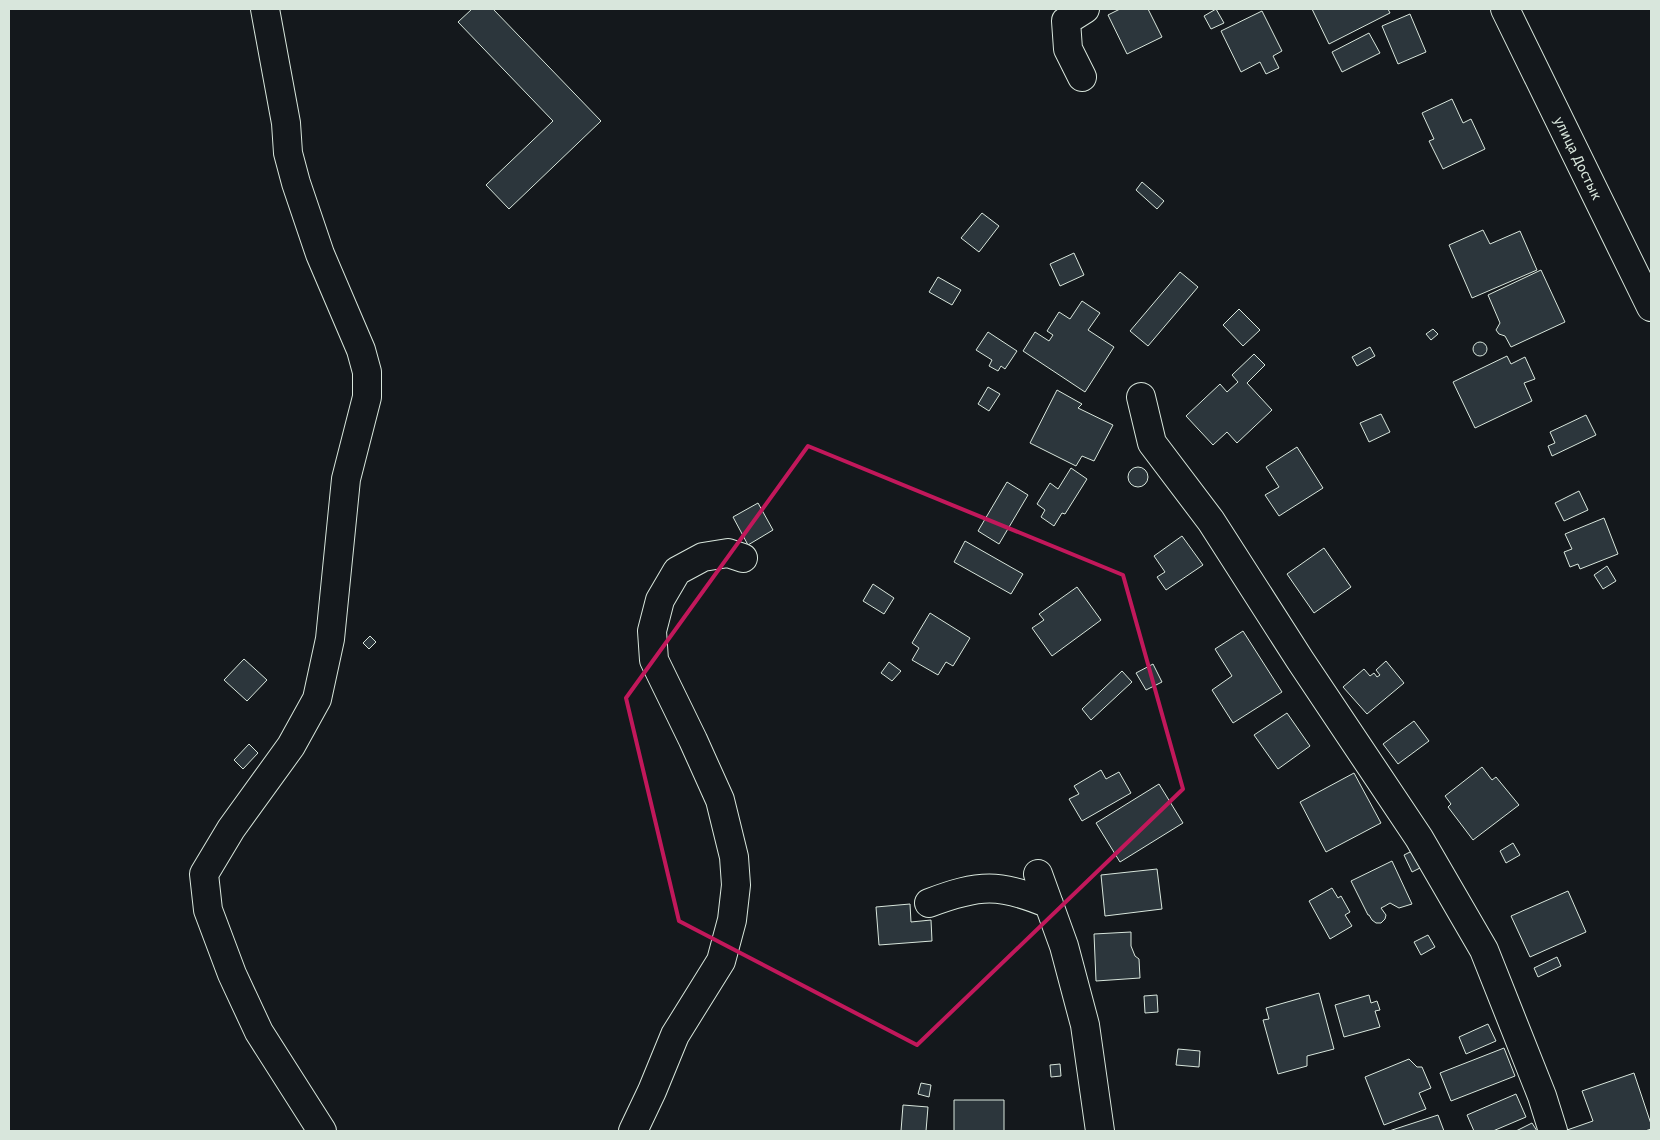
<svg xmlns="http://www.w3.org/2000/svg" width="1660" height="1140" font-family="'Fira Sans',sans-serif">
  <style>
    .building { fill: #2c363c; stroke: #d8e6dc }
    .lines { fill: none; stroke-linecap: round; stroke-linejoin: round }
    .minor-casing { stroke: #d8e6dc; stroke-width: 30 }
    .major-casing { stroke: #d8e6dc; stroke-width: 30 }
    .minor { stroke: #14181c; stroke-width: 28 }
    .major { stroke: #14181c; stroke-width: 28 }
    .marked { fill: none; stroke: #c2185b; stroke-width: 4; stroke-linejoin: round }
    .labels { text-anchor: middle; stroke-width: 4; stroke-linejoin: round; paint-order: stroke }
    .street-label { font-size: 14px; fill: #d8e6dc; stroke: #14181c }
  </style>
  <rect width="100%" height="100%" fill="#14181c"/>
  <path class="building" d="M472,9h21l108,112 -92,88 -23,-24 67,-64 -95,-99z
    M1120,9h28l14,28 -35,17 -19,-39z
    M1216,9l8,14 -13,6 -7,-13z
    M1312,9h76l2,4 -61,31z
    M1262,11l20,40 -9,5 6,12 -13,6 -6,-12 -19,10 -20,-41z
    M1410,14l16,38 -28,12 -16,-38z
    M1369,33l11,20 -38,19 -10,-20z
    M1452,99l11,24 8,-4 14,30 -42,20 -14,-28 5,-2 -12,-26z
    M1142,182l22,19 -7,8 -21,-19z
    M982,213l17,13 -20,26 -18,-14z
    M1483,230l7,14 30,-13 17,39 -65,28 -23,-53z
    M1074,253l10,22 -24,11 -10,-22z
    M1541,270l24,52 -54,25 -6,-11 -6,-2 -3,-4 4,-7 -12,-28z
    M1180,272l18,15 -50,59 -18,-15z
    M938,277l23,13 -9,15 -23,-13z
    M1082,301l18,12 -12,17 26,17 -29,45 -62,-41 12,-19 14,9 4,-6 -6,-4 12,-19 11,7z
    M1239,309l21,21 -17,16 -20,-21z
    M1433,329l5,5 -7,6 -5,-6z
    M988,332l29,19 -12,18 -4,-3 -3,5 -9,-5 3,-6 -16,-10z
    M1473 349a7 7 0 1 1 14 0a7 7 0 1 1-14 0Z
    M1370,347l5,9 -18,10 -5,-9z
    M1254,354l11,11 -18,18 25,27 -35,33 -10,-11 -14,13 -27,-29 34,-32 7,8 11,-10 -6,-7z
    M1507,356l4,8 14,-7 10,22 -11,4 8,18 -57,27 -22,-46z
    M988,387l12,7 -11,17 -11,-7z
    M1057,390l25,14 -4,4 35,17 -19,36 -12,-5 -6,10 -46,-23z
    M1381,414l9,18 -21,10 -9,-19z
    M1586,415l10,20 -44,21 -4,-10 7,-3 -5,-11z
    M1297,447l26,41 -44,28 -14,-21 14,-8 -13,-20z
    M1128 477a10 10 0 1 1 20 0a10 10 0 1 1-20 0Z
    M1071,468l16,11 -22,35 -3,-1 -8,13 -13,-9 4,-7 -8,-6 13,-21 8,6z
    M1007,482l21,13 -29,49 -21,-13z
    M1579,491l9,19 -24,11 -9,-18z
    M758,503l15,27 -25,15 -15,-28z
    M1604,518l14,36 -38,15 -2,-5 -8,3 -6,-15 8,-3 -7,-15z
    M1182,536l21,29 -37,25 -9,-13 8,-5 -11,-16z
    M965,541l58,33 -12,20 -57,-32z
    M1324,548l27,39 -37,26 -27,-39z
    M1607,566l9,15 -13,8 -9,-14z
    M873,584l21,14 -10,16 -21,-13z
    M1077,587l24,33 -49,36 -20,-28 12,-8 -5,-6z
    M930,613l40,25 -17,28 -7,-4 -8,13 -26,-15 7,-12 -7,-5z
    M1243,631l39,61 -49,31 -21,-33 20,-14 -17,-27z
    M370,636l6,6 -7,7 -6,-6z
    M244,659l23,21 -20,21 -23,-21z
    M1386,661l18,22 -37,31 -24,-27 21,-18 6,7 4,-3 3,4 3,-2 -4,-5z
    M889,662l12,9 -9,10 -11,-8z
    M1153,664l9,18 -16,8 -10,-17z
    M1122,671l10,11 -41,38 -9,-11z
    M1287,713l23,33 -32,23 -24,-34z
    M1414,721l15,20 -31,23 -15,-20z
    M249,744l9,9 -15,16 -9,-9z
    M1482,767l10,13 4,-3 23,28 -46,35 -25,-33 3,-3 -6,-8z
    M1101,770l5,9 13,-7 12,21 -49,28 -13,-22 10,-5 -5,-8z
    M1354,773l27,50 -55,29 -26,-50z
    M1159,784l24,39 -63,39 -24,-39z
    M1513,843l7,12 -14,8 -6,-12z
    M1414,850l8,17 -10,5 -8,-17z
    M1392,861l20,43 -13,4 -9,-5 -5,3 -4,2 5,7 -1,4 -4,4h-5l-4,-3 -3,-5h-1l-17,-34z
    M1157,869l5,40 -57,7 -4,-41z
    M1332,888l6,10 3,-2 9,16 -5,3 7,11 -22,13 -21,-38z
    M1568,891l18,41 -56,25 -19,-41z
    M910,904l1,18 20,-2 1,21 -53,4 -3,-38z
    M1131,932v14l4,10 4,3 1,19 -44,3 -2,-47z
    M1428,935l7,12 -14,8 -7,-13z
    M1557,957l4,9 -23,11 -4,-9z
    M1319,993l15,56 -27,7v10l-29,8 -15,-54 6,-1 -3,-11z
    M1157,995l1,17 -13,1 -1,-17z
    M1369,995l2,8 6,-2 3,9 -5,1 5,16 -36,10 -9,-32z
    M1488,1024l8,17 -30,13 -7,-17z
    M1504,1048l11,28 -64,25 -11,-28z
    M1178,1049l22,2 -1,16 -23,-2z
    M1409,1059l8,8h5l9,21 -12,5 7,16 -42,16 -19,-48z
    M1060,1064l1,12 -10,1 -1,-12z
    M1634,1073l17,51v5l-6,2h-78v-1l26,-9 -11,-30z
    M921,1083l10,2 -2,12 -11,-3z
    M1516,1094l10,23 -33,14h-19l-7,-16z
    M954,1100h50v31h-50z
    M903,1105l25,2 -2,24h-25z
    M1438,1115l6,16h-55z
    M1532,1123l5,8h-21z"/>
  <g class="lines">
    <defs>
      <path id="minor" d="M265,9l21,114 2,30 8,30 24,71 41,96 6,22v25l-21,82 -16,160 -13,60 -26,47 -60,83 -27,45 4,36 24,64 27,58 63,99
        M1082,77l-14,-28 -2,-28 19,-12
        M1141,397l11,46 59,78 89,139 119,178 65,112 58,146 11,35
        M1038,874l26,72 21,79 15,106
        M929,903c50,-19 71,-20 120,1
        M633,1131l19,-40 23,-56 46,-74 11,-41 4,-35 -2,-28 -14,-57 -27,-60 -39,-80 -2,-29 8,-31 17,-29 26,-14 25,-4 15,5"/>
      <g id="major">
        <path id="s1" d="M1505,9l146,298"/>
      </g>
    </defs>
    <use href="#minor" class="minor-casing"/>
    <use href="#major" class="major-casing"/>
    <use href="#minor" class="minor"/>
    <use href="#major" class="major"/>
  </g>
  <path class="marked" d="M808,446l315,129 60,214 -266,256 -238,-124 -53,-223z"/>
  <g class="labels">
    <g class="street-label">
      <text dy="5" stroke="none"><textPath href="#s1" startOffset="166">улица Достык</textPath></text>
    </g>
  </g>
  <rect width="1660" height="1140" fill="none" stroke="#d8e6dc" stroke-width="20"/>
</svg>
